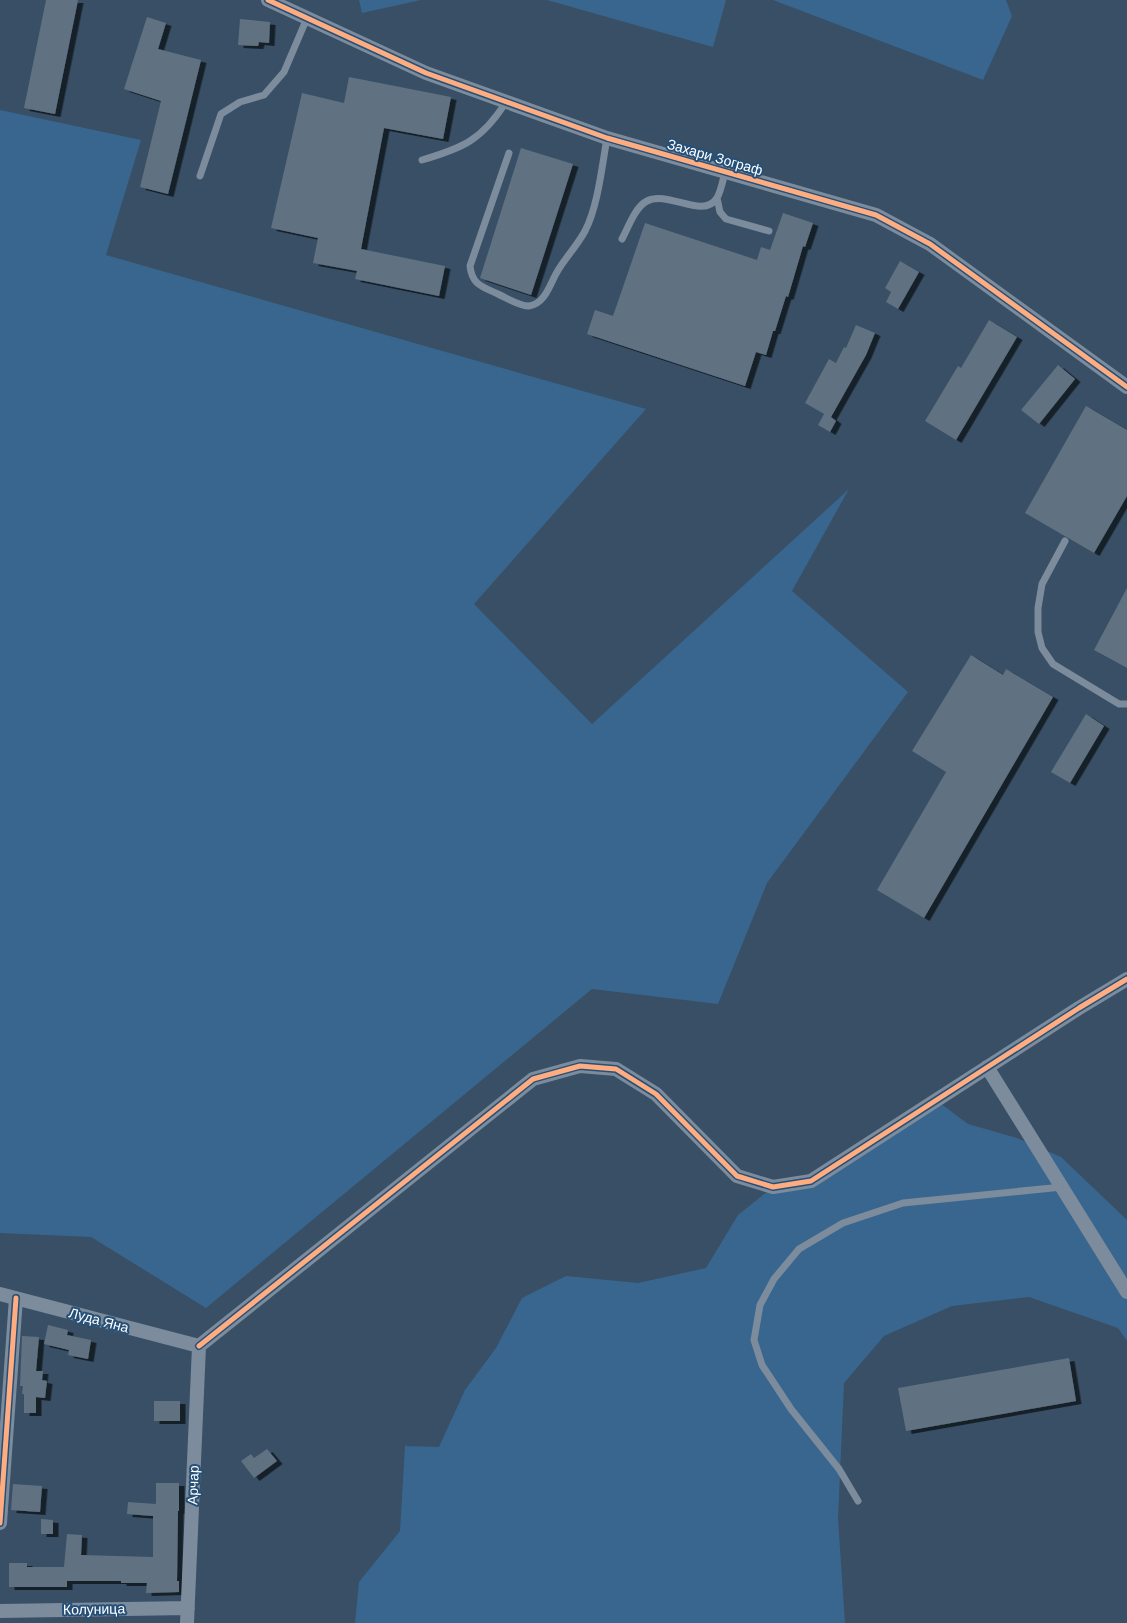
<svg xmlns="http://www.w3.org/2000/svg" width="1127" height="1623" font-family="Arial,sans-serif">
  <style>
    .green { fill: #39668e }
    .building { fill: #607182; filter: url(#shadow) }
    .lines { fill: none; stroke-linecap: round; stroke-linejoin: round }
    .service { stroke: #7c8c9c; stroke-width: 7 }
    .minor { stroke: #7c8c9c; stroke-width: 14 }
    .cycleway-casing { stroke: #265077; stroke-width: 8 }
    .cycleway { stroke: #ffac80; stroke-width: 5 }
    .labels { text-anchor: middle; stroke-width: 4; stroke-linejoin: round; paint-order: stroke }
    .street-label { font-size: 14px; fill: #fff; stroke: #265077 }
  </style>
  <defs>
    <filter id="shadow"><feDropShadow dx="5.5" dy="3" stdDeviation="0" flood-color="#0009"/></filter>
  </defs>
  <rect width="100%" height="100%" fill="#384f65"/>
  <path class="green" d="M359,0h62l-59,13z
    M547,0h179l-13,47z
    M773,0h233l6,16 -29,64z
    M0,110l141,30 -35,115 540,154 -172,195 118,120 257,-235 -57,102 116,101 -141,191 -49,121 -126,-15 -386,319 -115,-71 -91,-4z
    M936,1100l32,24 49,14 44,19 66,63v121l-9,-13 -89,-31 -77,9 -68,30 -40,47 -6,136 7,104h-490l4,-41 41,-51 5,-85 34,1 26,-57 31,-42 26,-50 44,-22 72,7 68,-15 32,-53 35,-28 38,-6z"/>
  <path class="building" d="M46,0h32l-23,114 -31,-6z
    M147,17l19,6 -8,26 43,11 -33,134 -28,-7 21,-86 -37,-12z
    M240,19l30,3 -1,21 -10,-1 -1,4 -20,-1z
    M349,77l102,20 -8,42 -59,-11 -23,121 84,17 -6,30 -84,-17 2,-8 -44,-8 5,-25 -47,-10 31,-135 42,10z
    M521,148l52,16 -42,131 -51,-17z
    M783,213l30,10 -8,24 -2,-1 -15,51 -2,-1 -11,35h-2l-7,24 -10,-3 -11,34 -158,-52 8,-24 18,6 32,-93 112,37 4,-13 9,3z
    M900,261l19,11 -21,37 -12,-7 5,-10 -6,-4z
    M989,320l28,17 -61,103 -31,-19 33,-55 3,2z
    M856,325l19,8 -9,22 -35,62 5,4 -6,11 -12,-7 6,-11 -19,-11 24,-44 7,4 8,-16 2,1z
    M1058,365l17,14 -36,45 -18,-14z
    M1086,406l41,24v66l-33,57 -69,-40z
    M1127,588v80l-33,-18z
    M971,655l32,20 3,-6 47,28 -129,221 -47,-28 69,-118 -34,-21z
    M1086,714l18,12 -34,57 -19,-11z
    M48,1325l20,5 -1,5 24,5 -3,19 -20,-4 1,-5 -25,-6z
    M22,1336l17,1 -3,34h7l-1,9 5,1 -2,17 -9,-1v16h-12v-19h-2l1,-8h-3z
    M1069,1358l7,43 -170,30 -8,-43z
    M154,1401h26v20h-26z
    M267,1449l10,12 -23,17 -13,-17 10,-7 3,4z
    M156,1483h23v28h-1l-1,70h2v11l-33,1 1,-10h-26v-2h-54v6h-58v-24h18v4h37l3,-33 15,1 -1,20 72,2v-41l-26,-2 1,-12 28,2z
    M13,1484l29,2 -2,26 -29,-2z
    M41,1519l12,1v14h-12z"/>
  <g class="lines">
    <path class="service" d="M509,153l-39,113c2,20 14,21 30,29 8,4 20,11 29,11 16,-2 21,-22 28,-34 8,-14 20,-26 28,-41 13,-25 17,-65 22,-93
      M422,160c41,-12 60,-20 84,-58
      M200,176l21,-62 19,-12 24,-7 20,-23 23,-54
      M717,198l3,14 6,7 43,12
      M622,239c6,-11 13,-32 25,-38 21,-11 56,19 70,-3 4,-7 6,-18 8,-26
      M1065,541l-23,43 -4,24v24l4,16 11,16 66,40h8
      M858,1501l-19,-32 -48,-60 -29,-44 -8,-25 6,-35 14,-26 25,-30 44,-26 60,-20 159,-16"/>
    <path class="minor" d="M268,0l158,73 181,65 269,77 54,29 197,143
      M987,1067l140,225
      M0,1294l199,52
      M199,1346l334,-267 47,-13 36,3 40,25 81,82 36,11 38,-6 268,-173 48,-29
      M0,1523l16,-225
      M0,1611l188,-3
      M187,1623l12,-277"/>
    <defs>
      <path id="cycleway" d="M268,0l158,73 181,65 269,77 54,29 197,143
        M199,1346l334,-267 47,-13 36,3 40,25 81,82 36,11 38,-6 268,-173 48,-29
        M0,1523l16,-225"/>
    </defs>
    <use href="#cycleway" class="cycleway-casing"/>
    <use href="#cycleway" class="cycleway"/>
  </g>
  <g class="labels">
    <g class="street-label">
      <text transform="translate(715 157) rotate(16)" y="5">Захари Зограф</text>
      <text transform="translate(99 1320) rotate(15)" y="5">Луда Яна</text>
      <text transform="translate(193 1485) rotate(-88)" y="5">Арчар</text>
      <text transform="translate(94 1609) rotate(-1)" y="5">Колуница</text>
    </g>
  </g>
</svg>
